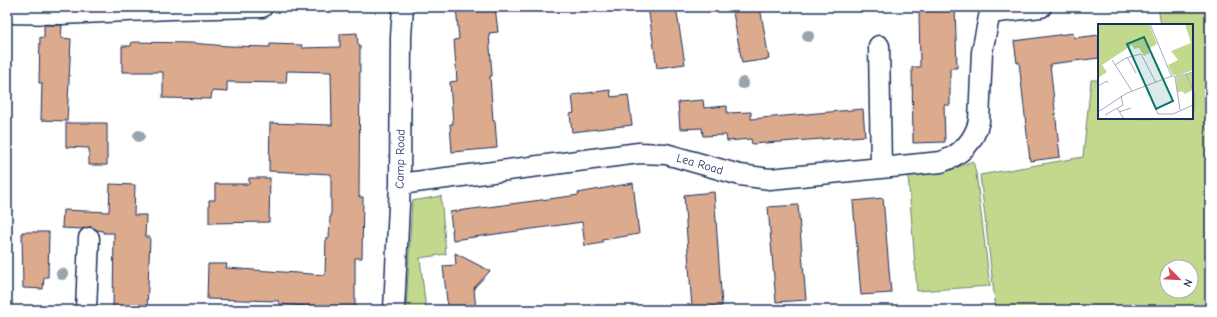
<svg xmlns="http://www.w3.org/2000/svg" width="1217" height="317" font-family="'Comic Neue',sans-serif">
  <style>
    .green { fill: #c2d88d; stroke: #6e8476; fill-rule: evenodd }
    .building { fill: #dcab8e; stroke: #1b2f5e }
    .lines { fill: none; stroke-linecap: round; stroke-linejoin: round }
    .minor-casing { stroke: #1b2f5e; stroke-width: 23 }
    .minor { stroke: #fff; stroke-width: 20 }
    .tree { fill: #99a4ad }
    .labels { text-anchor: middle; stroke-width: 3; stroke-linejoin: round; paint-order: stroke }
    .street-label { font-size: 12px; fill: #1b2f5e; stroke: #fff }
    .inset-road { fill: none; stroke: #a4acbf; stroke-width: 1 }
    .view { fill: #0f766e; fill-opacity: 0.15; stroke: #0f766e; stroke-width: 2 }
    .inset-edge { fill: none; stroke: #1b2f5e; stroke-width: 2 }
  </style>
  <rect width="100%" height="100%" fill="#fff"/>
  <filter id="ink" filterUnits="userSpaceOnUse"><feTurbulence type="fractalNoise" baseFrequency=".025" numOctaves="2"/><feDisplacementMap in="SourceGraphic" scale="8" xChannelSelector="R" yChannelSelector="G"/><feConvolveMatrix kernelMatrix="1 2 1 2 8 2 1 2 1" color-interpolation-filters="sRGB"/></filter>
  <g filter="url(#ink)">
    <path class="green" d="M1158,7h52v303h-214l-16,-135 103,-18 8,-77h8v38h93v-93h-31zM1167,267h24v24h-24z
      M973,161l3,12 14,113 -73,5 -9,-117 37,-2z
      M441,196l5,58 -26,4 6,52h-20l6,-109z"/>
    <path class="building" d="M456,7h39l3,25 -9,1 3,43h-2l3,45h2l2,27 -45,4 -2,-28h3l-3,-42 7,-1 -3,-41 5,-1z
      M648,7h28l9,57 -28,4z
      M732,7h28l9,52 -27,4z
      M932,7h23l2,61h-7v37h-6l1,37 -32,1 -1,-76h8l-1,-56h13z
      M44,25h18l-1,13 10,1 -4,82 -26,-1 1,-37h-3l1,-46 4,1z
      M357,33l1,12 2,1 -1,151h4l-1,61h-7v52h-36v-3l-40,-3v-3l-72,-2 1,-35h19l-1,4 99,7 1,-37h3l1,-21h1v-43l-62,-3 1,-48 62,2 -1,-53 -44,-1 -1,12 -59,-1v10l-15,-1 -1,8 -48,-1v-26h-41v-26h9l1,-4 58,1 38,3 42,1v-3l32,1v3l38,-1v-13z
      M1073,33l1,5 25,-3v23l-49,6 10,93 -30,4 -11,-99 -2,1 -3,-22z
      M610,90l1,7 17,-2 4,30 -60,7 -2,-18 4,-1 -2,-18z
      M703,100l1,8 23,-2v7l24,-1v7l112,-10 2,27 -113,8 -1,-5 -24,2 -1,-6 -23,1 -1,-8 -22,1 -2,-27z
      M66,123h41v42h-18v-17l-23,-1z
      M249,178h21l-1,44 -60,1v-23h6v-16h34z
      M633,183l6,51 -37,6v3l-17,3 -3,-24 -129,18 -3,-28 129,-17 -1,-2z
      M110,184l25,1 -1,30h12l-1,22h5l-3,73h-34l1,-77h-11v-2l-6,-1 -7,-3 -8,2 -20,-1 1,-18 46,2z
      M714,192l8,114 -30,2 -8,-113z
      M883,198l8,95 -30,2 -8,-94z
      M798,205l8,95 -30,2 -8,-95z
      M22,232h27l-1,45h-4l-1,12 -20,-1z
      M455,253l35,18 -16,17 2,22h-28l-5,-44 13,-1z"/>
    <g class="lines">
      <defs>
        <path id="minor" d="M7,13l54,1 110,-5 91,-2
          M990,13l51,-6
          M879,46l2,122
          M400,184l239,-31 27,1 74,21 30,4 171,-17c20,-7 33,-20 38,-41l3,-69 9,-45
          M86,310l3,-72
          M394,310l6,-126 1,-147 2,-30"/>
      </defs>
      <use href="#minor" class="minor-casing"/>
      <use href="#minor" class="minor"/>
    </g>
    <g class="tree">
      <circle cx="808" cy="36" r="6"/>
      <circle cx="743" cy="83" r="6"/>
      <circle cx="139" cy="136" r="6"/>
      <circle cx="62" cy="274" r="6"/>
    </g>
  </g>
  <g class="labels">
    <g class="street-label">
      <text transform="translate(400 159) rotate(-89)" y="4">Camp Road</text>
      <text transform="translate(700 164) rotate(16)" y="4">Lea Road</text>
    </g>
  </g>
  <g transform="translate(1098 24)">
    <rect width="95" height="95" fill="#fff"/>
    <path d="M51,0l8,20 -9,5 2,4 -6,3 -5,-8 -5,1 -2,-4 -30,20 5,7 -9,6v-53zM87,0h8v46l-16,6 -5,-2 -4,-9 10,-5 -7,-9 20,-8zM95,48v18l-8,4 -3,-3 -5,2 -1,-15z" fill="#c2d88d"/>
    <path class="inset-road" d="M52,0l21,51 5,2 17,-5M29,33l9,16M14,36l20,31M17,41l11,-7 15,-4 15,29M88,50l7,16M77,53l5,33M0,62l9,-5 1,2M49,63l11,27M19,84l7,11M0,88l29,-19 45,-17M21,88l12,-4M60,90h15l20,-9M7,91l18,-10 -2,-9"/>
    <path class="view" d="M46,13l29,64 -17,8 -29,-65z"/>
    <rect width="95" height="95" class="inset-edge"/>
  </g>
  <rect width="1217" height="317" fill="none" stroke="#fff" stroke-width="24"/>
  <rect x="12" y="12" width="1193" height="293" fill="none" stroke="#1b2f5e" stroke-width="1.5" filter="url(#ink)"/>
  <g transform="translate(1179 279) rotate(114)"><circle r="19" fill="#ffffff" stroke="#a4acbf"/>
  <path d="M0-3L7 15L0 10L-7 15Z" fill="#d1495b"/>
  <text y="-6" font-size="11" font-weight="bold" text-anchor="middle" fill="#1b2f5e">N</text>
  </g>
</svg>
